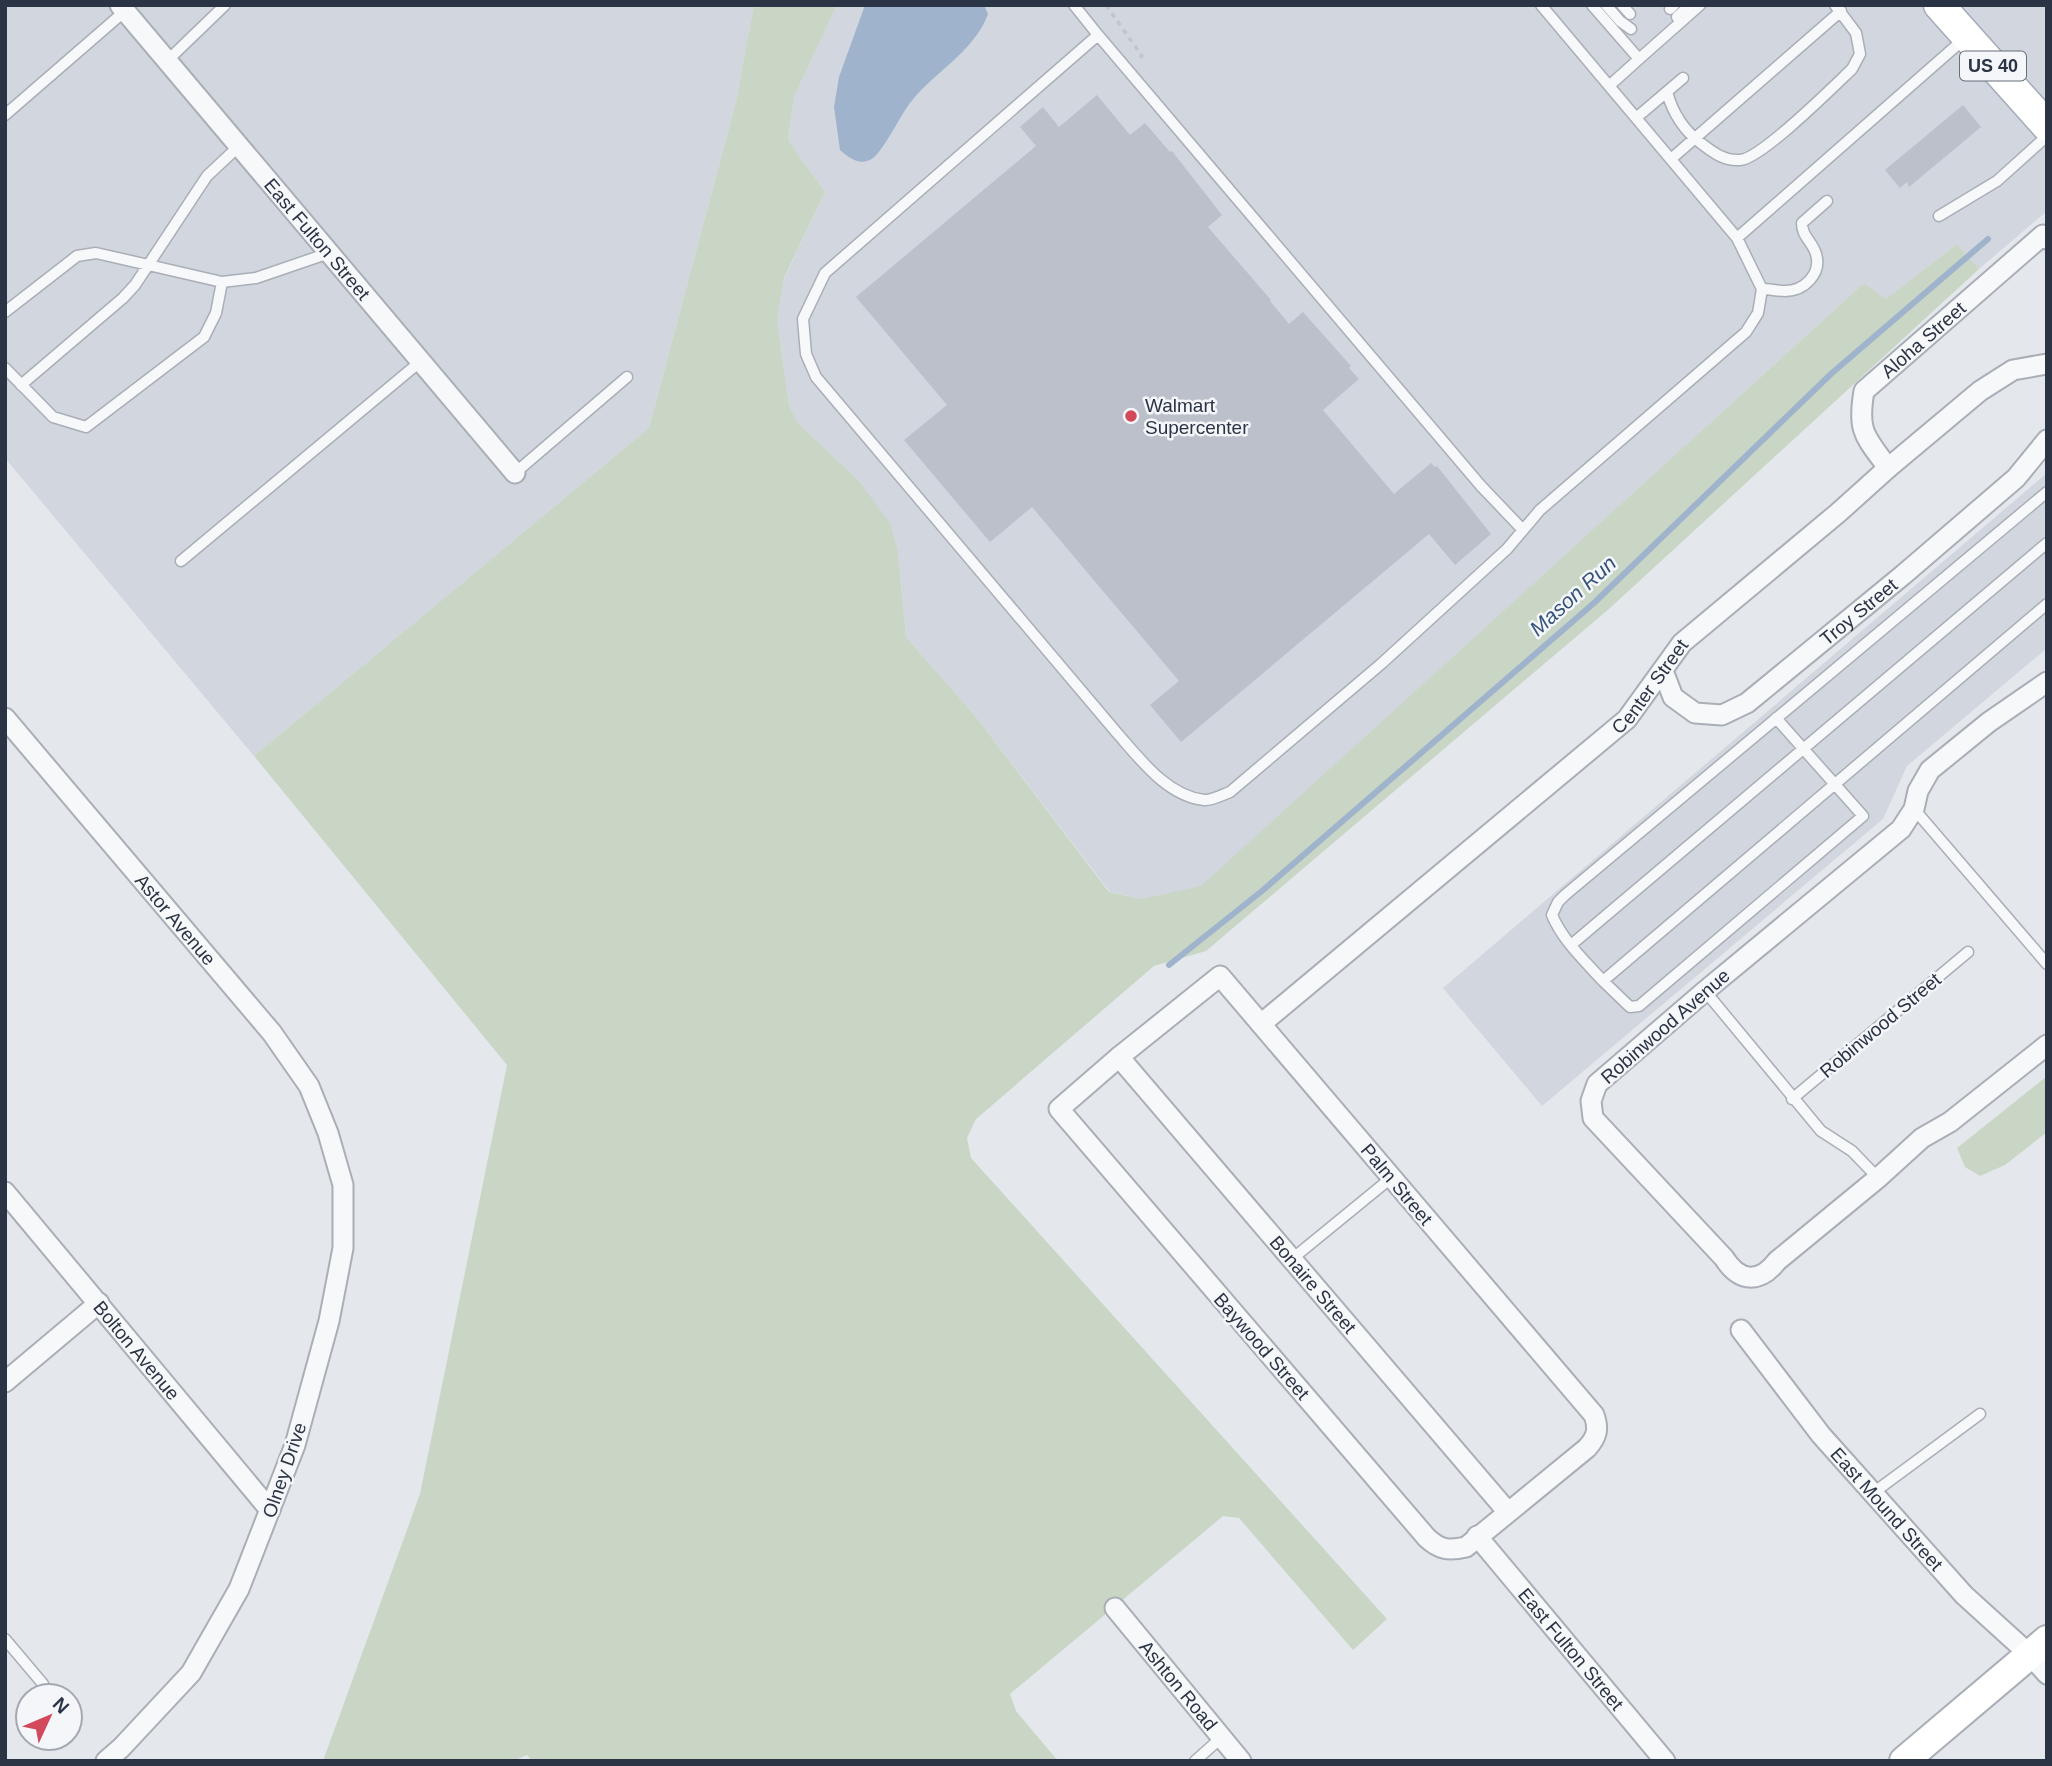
<svg xmlns="http://www.w3.org/2000/svg" width="2052" height="1766" font-family="Arial,sans-serif">
  <style>
    .built { fill: #d2d6de }
    .green { fill: #c9d6c5 }
    .water { fill: #9fb4cc }
    .lines { fill: none; stroke-linecap: round; stroke-linejoin: round }
    .stream { stroke: #9fb4cc; stroke-width: 6 }
    .building { fill: #bbc0ca }
    .lane-casing { stroke: #a9aeb7; stroke-width: 13 }
    .street-casing { stroke: #a9aeb7; stroke-width: 23 }
    .secondary-casing { stroke: #a9aeb7; stroke-width: 32 }
    .primary-casing { stroke: #a3abb8; stroke-width: 33 }
    .path { stroke: #c2c5cb; stroke-width: 3.5; stroke-dasharray: 5 5; stroke-linecap: butt }
    .lane { stroke: #f7f8fa; stroke-width: 10 }
    .street { stroke: #f7f8fa; stroke-width: 19 }
    .secondary { stroke: #fff; stroke-width: 28 }
    .primary { stroke: #fff; stroke-width: 30 }
    .poi-dot { fill: #d1495b; stroke: #f4f6f9; stroke-width: 2.5 }
    .labels { text-anchor: middle; stroke-width: 5; stroke-linejoin: round; paint-order: stroke }
    .shield { fill: #f4f6f9; stroke: #676e7b; stroke-width: 2 }
    .shield-label { font-size: 18px; font-weight: bold; fill: #2b3445 }
    .street-label { font-size: 19px; fill: #2b3445; stroke: #f4f6f9 }
    .poi-label { font-size: 19px; fill: #2b3445; stroke: #f4f6f9; text-anchor: start }
    .water-label { font-size: 21px; font-style: italic; fill: #34527a; stroke: #f4f6f9 }
  </style>
  <rect width="100%" height="100%" fill="#e4e7ec"/>
  <path class="built" d="M5,5h749l-18,97 -87,326 -395,328 -249,-298z
    M837,5h1210v206l-68,58 -22,-25 -71,55 -22,-16 -663,604 -59,12 -32,-7 -134,-175 -70,-80 -8,-85 -40,-72 -61,-58 -8,-17 -12,-85 7,-41 41,-87 -37,-52 6,-43z
    M2047,473v175l-140,118 -24,53 -341,287 -99,-118z"/>
  <path class="green" d="M754,5h83l-43,92 -6,43 37,52 -41,86 -7,42 12,85 8,17 61,58 32,43 8,29 8,85 70,80 133,175 33,7 59,-13 663,-603 22,16 71,-55 22,25 -369,339 -404,343 -52,15 -178,153 -9,19 4,20 416,461 -34,31 -114,-132 -16,-2 -213,178 6,17 42,50h-526l-5,-6 -14,6h-190l97,-267 87,-429 -253,-309 395,-328 87,-326z
    M2047,1076v56l-42,33 -25,11 -15,-9 -8,-19z"/>
  <path class="water" d="M865,5h119l4,9c-14,38 -54,58 -78,89 -10,13 -26,47 -37,55 -12,9 -24,0 -33,-8l-6,-43 5,-30z"/>
  <g class="lines">
    <path class="stream" d="M1169,965l93,-74 332,-288 238,-230 156,-134"/>
  </g>
  <path class="building" d="M1097,95l33,40 15,-12 25,29 2,-1 50,64 -14,12 63,73 -1,1 19,23 14,-12 48,54 -2,2 10,11 -36,31 71,84 37,-31 4,4 2,-1 54,68 -36,31 -26,-31 -248,208 -31,-37 29,-24 -147,-174 -42,35 -86,-102 43,-35 -91,-108 180,-151 -16,-19 23,-20 16,20z
    M1963,105l18,22 -72,60 -2,-5 -7,6 -15,-18z"/>
  <g class="lines">
    <defs>
      <path id="lane" d="M1074,5l24,30 -273,238 -22,46 3,35 10,23 301,356c23,26 50,63 87,67 7,1 18,-5 26,-8l151,-128 126,-115 33,-39 206,-178 12,-19 4,-24 -25,-51 227,-199
        M1541,5l196,233
        M1592,5l47,54 61,-54
        M1606,5l14,16 11,8
        M1622,5l8,9
        M1670,9l4,-4
        M1677,17l13,-12
        M1098,35l383,451 41,43
        M167,61l58,-56
        M1609,86l30,-27
        M1667,92c6,22 17,39 35,52 12,9 22,17 38,16 21,-1 93,-73 112,-91l8,-15 -4,-21 -21,-28
        M5,115l120,-104
        M1636,118l47,-40
        M1671,159l170,-148
        M1939,216l58,-35 50,-45
        M1762,289c7,0 16,2 23,2 19,0 37,-17 31,-37 -4,-13 -14,-17 -14,-31l25,-22
        M5,312l72,-56 19,-3 126,29 34,-4 73,-25
        M5,368l48,49 33,10 118,-90 12,-24 6,-31
        M21,385l102,-87 12,-13 72,-109 32,-30
        M515,473l112,-96
        M2047,492l-482,403 -7,7 -6,13c11,26 32,45 51,66l444,-377
        M181,561l240,-200
        M1914,809l133,155
        M1571,945l476,-402
        M1603,981l27,26 9,-1 224,-190 -87,-98
        M1705,991l116,140 31,20 26,27
        M1792,1099l176,-147
        M1292,1259l99,-81
        M1873,1493l107,-79
        M5,1639l38,45
        M1195,1761l27,-24"/>
      <g id="street">
        <path id="s1" d="M120,5l395,468"/>
        <path id="s2" d="M1888,468c-23,-32 -31,-36 -24,-77l179,-156 4,4"/>
        <path id="s3" d="M1663,671l10,26 22,16 27,2 25,-12 156,-128 113,-97 31,-38"/>
        <path d="M2047,682l-58,40 -59,48 -12,21 -4,18 -13,20 -196,162 -108,93 -6,17 2,17 131,140c16,25 36,25 53,3l101,-83 44,-40 28,-16 97,-77"/>
        <path id="s4" d="M5,718l267,315 37,53 19,47 15,52v63l-14,73 -34,124 -56,144 -48,84 -70,75 -15,13"/>
        <path d="M1220,976l374,439c5,14 3,22 -7,33l-121,99c-17,4 -26,3 -39,-9l-368,-429 60,-52z"/>
        <path id="s5" d="M1261,1024l366,-305 55,-76 156,-130 50,-45 92,-77 33,-21 34,-6"/>
        <path id="s6" d="M1119,1057l388,454"/>
        <path id="s7" d="M5,1192l265,318"/>
        <path id="s8" d="M1741,1330l80,105 143,160 66,60 17,19"/>
        <path d="M5,1382l94,-79"/>
        <path id="s9" d="M1477,1536l188,225"/>
        <path id="s10" d="M1115,1608l126,153"/>
      </g>
      <path id="secondary" d="M1904,1761l143,-121"/>
      <path id="primary" d="M1939,5l108,121"/>
    </defs>
    <use href="#lane" class="lane-casing"/>
    <use href="#street" class="street-casing"/>
    <use href="#secondary" class="secondary-casing"/>
    <use href="#primary" class="primary-casing"/>
    <path class="path" d="M1106,5l36,51 -5,4"/>
    <use href="#lane" class="lane"/>
    <use href="#street" class="street"/>
    <use href="#secondary" class="secondary"/>
    <use href="#primary" class="primary"/>
  </g>
  <circle class="poi-dot" cx="1131" cy="416" r="7"/>
  <g class="labels">
    <rect class="shield" x="1960" y="51.5" width="66" height="29" rx="5"/>
    <g class="shield-label">
      <text x="1993" y="72">US 40</text>
    </g>
    <g class="street-label">
      <text dy="7" stroke="none"><textPath href="#s1" startOffset="306">East Fulton Street</textPath></text>
      <text dy="7" stroke="none"><textPath href="#s2" startOffset="163">Aloha Street</textPath></text>
      <text dy="7" stroke="none"><textPath href="#s3" startOffset="254">Troy Street</textPath></text>
      <text dy="7" stroke="none"><textPath href="#s5" startOffset="516">Center Street</textPath></text>
      <text dy="7" stroke="none"><textPath href="#s4" startOffset="264">Astor Avenue</textPath></text>
      <text transform="translate(1880 1025) rotate(-40)" y="7">Robinwood Street</text>
      <text transform="translate(1665 1026) rotate(-41)" y="7">Robinwood Avenue</text>
      <text transform="translate(1397 1184) rotate(50)" y="7">Palm Street</text>
      <text dy="7" stroke="none"><textPath href="#s6" startOffset="299">Bonaire Street</textPath></text>
      <text transform="translate(1262 1346) rotate(49)" y="7">Baywood Street</text>
      <text dy="7" stroke="none"><textPath href="#s7" startOffset="206">Bolton Avenue</textPath></text>
      <text transform="translate(284 1470) rotate(-71)" y="7">Olney Drive</text>
      <text dy="7" stroke="none"><textPath href="#s8" startOffset="231">East Mound Street</textPath></text>
      <text dy="7" stroke="none"><textPath href="#s9" startOffset="147">East Fulton Street</textPath></text>
      <text dy="7" stroke="none"><textPath href="#s10" startOffset="100">Ashton Road</textPath></text>
    </g>
    <g class="poi-label">
      <text x="1145" y="412">Walmart<tspan x="1145" dy="22">Supercenter</tspan></text>
    </g>
    <g class="water-label">
      <text transform="translate(1573 596) rotate(-42)" y="7">Mason Run</text>
    </g>
  </g>
  <rect width="2052" height="1766" fill="none" stroke="#2b3445" stroke-width="14"/>
  <g transform="translate(49 1717) rotate(46)"><circle r="33" fill="#f4f6f9" stroke="#a4a8b1" stroke-width="2"/>
  <path d="M0-5L12 26L0 18L-12 26Z" fill="#d1495b"/>
  <text y="-10" font-size="19" font-weight="bold" text-anchor="middle" fill="#2b3445">N</text>
  </g>
</svg>
